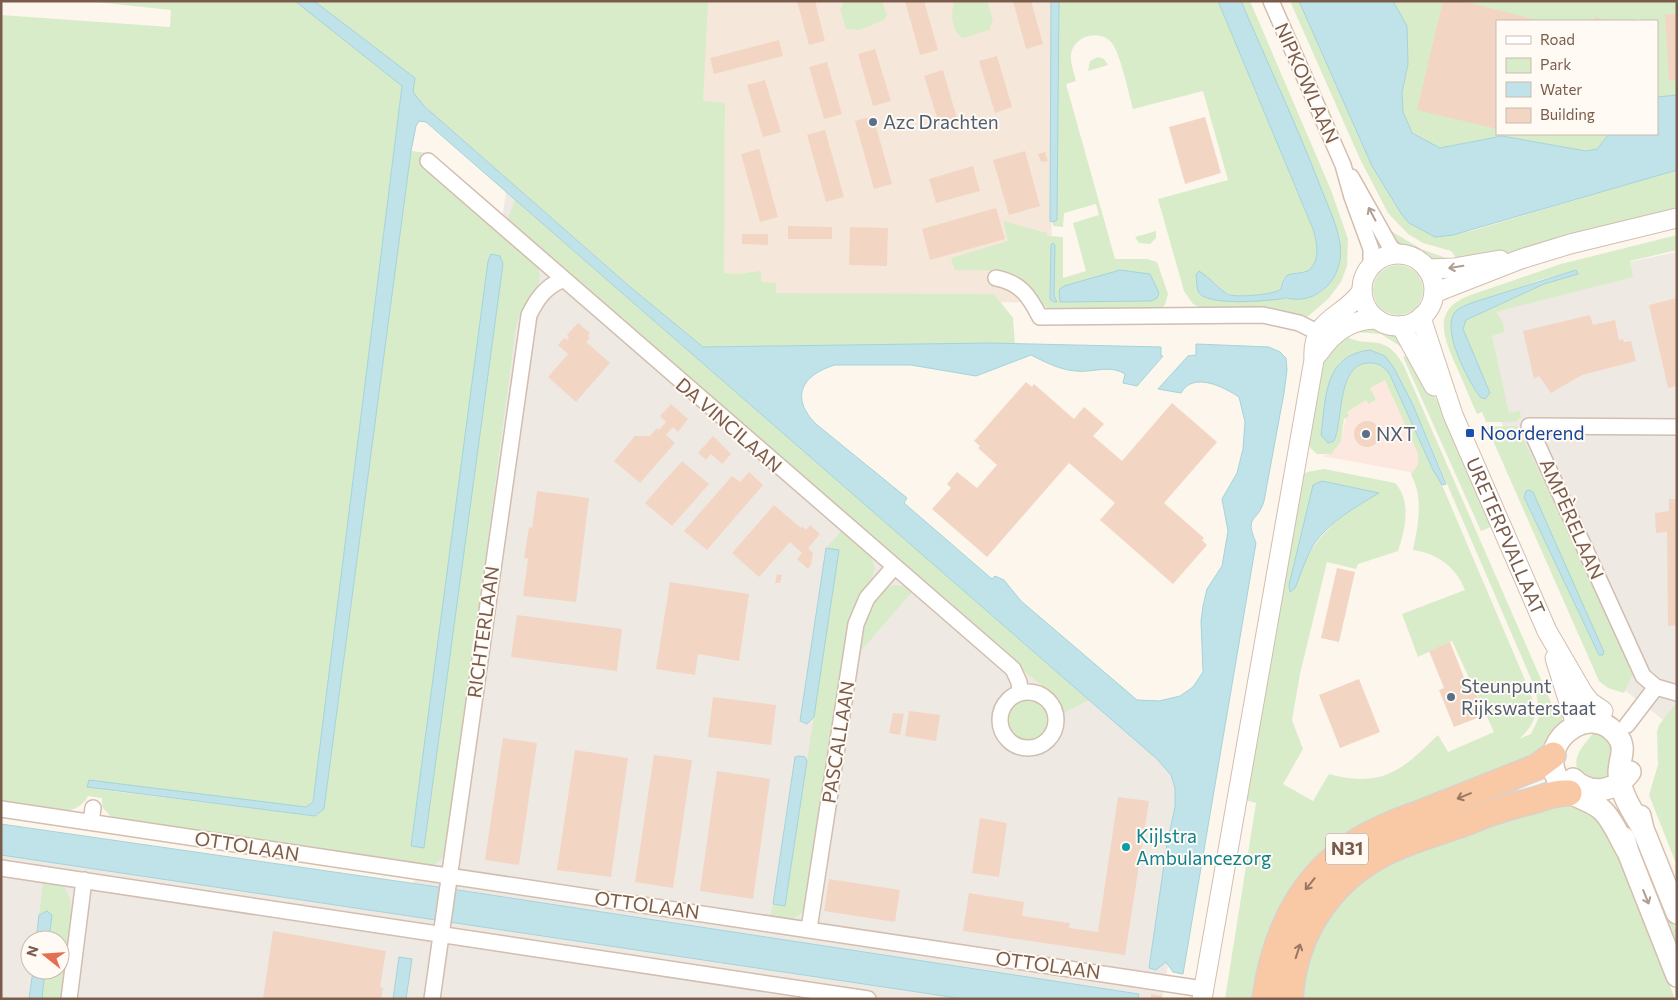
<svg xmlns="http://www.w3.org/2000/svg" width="1678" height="1000" font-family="Commissioner,sans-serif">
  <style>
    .residential { fill: #f5e8da }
    .commercial { fill: #fde8e0 }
    .industrial { fill: #efe9e4; fill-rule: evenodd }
    .green { fill: #d8ecc9; fill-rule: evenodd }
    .water { fill: #bfe3e8; stroke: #a5d3da }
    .building { fill: #f3d5c3 }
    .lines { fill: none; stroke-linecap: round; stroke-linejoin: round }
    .minor-casing { stroke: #d1beb0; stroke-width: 18 }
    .tertiary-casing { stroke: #d1beb0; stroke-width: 21 }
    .secondary-casing { stroke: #d6c0b0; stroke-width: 24 }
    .trunk-casing { stroke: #dad1cd; stroke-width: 28 }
    .minor { stroke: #fff; stroke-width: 15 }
    .tertiary { stroke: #fff; stroke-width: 19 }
    .secondary { stroke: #fff; stroke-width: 21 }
    .trunk { stroke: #f9c8a4; stroke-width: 25 }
    .oneway { stroke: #af9d94 }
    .oneway2 { stroke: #9a7763 }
    .service-dot { fill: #5c6f8a; stroke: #fffaf3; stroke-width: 2 }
    .transit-dot { fill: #1a4fb4; stroke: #fffaf3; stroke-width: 2 }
    .culture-dot { fill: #0f9aa8; stroke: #fffaf3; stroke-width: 2 }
    .labels { text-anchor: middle; stroke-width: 4; stroke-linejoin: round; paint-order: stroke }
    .shield { fill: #fffaf3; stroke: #a28b7f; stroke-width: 1 }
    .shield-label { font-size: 18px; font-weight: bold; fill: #7a5c4d }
    .street-label { font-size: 19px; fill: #7a5c4d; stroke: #fffaf3 }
    .service-label { font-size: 19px; fill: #4e5e75; stroke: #fffaf3; text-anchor: start }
    .transit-label { font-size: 19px; fill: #164399; stroke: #fffaf3; text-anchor: start }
    .culture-label { font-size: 19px; fill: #0d838f; stroke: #fffaf3; text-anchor: start }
  </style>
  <rect width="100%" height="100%" fill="#fdf6ec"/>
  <path class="residential" d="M690,1h364l-3,301 -328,2 2,-191 -39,-10z"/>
  <path class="commercial" d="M1385,380l33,74v10l-7,11 -1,-3 -88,-16 4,-1 10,-6 5,-7 6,-30 19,-12 10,-1 -6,-11z"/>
  <path class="industrial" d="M507,184l694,597 -39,218h-1161v-162l410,62zM30,940h30v30h-30z
    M1677,252v591l-7,-118 -47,-36 -167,-366 135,-53z"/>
  <path class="green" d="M87,1h208l107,85 -89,716 -7,5 -211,-18 220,27 9,-7 87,-658 17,2 -6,11 116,102c7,23 -9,27 -17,45 -3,7 -5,16 -6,23l-68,514c-4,11 -8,16 -20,18l-314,-47 -11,-12v-9l-14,-2c-14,28 -61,11 -87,7v-788l169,12 1,-17zM491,255l9,1 3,8 -80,584 -12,-2z
    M314,1h394l-5,100 22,2 -1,170 13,1 24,-3v11l15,1v10l218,1 19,24 2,26 -312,3 -74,-61 -205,-180 -11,-14 1,-14z
    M844,1h38l5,14 -3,5 -25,10 -13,-1 -6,-19z
    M960,1h27l6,19 -4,10 -26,8c-11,-7 -13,-23 -9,-35z
    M1059,1h159l95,228c4,15 8,31 -5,42l-14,2 -11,6 -2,10c-7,6 -48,9 -55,4 -9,-5 -16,-15 -25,-21l7,27h84l22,-3 9,-5 17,-28v-20l-5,-16 -23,-60 -71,-166h9l81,189 17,49 -1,27 -6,16 -12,16 -24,21 -22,-8 -21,-2h-58l-11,-5 -9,-13 -26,-92 70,-19 -25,-89 -70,18c-4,-14 -13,-58 -22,-67 -12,-13 -37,-6 -40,12 -1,9 3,18 5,27l-10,3 49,175h32l10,3 11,32 -3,11 -6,5h-106c-16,-4 -17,-20 -29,-30 -18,-13 -48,-9 -69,-10l-4,-12 57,-17 -5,-20 44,12v3l16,1v41l23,-7 -13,-48 26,-8 -3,-11 -32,9 -1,14 -10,-1v-4l4,-3zM1120,270l30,4 8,22 -7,5 -91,1z
    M1290,1h9l73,165 30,49 33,22 36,-6 206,-61v42l-185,45 -36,5 -1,-6 -4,-5 -28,-8 -15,-9 -20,-21 -28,-54z
    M1393,1h284v94l-20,2v-76h-15l-3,-2 -10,2h-132v113h112l-12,15 -11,2 -84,-15 -62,12 -28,-15 -9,-21 -1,-20 6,-28 -1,-38z
    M1098,57l6,2 4,6 -20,6 2,-10z
    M515,200l574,500 -26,13 -4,-14 -27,-21 -525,-457z
    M1156,231v7l-6,6 -11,-1 -4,-6z
    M1391,231l30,18 28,10 -15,5c-15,-10 -35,-17 -47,-32z
    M1677,235v15l-47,11 3,16 -137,35 7,11 1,9 -12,4 17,77 11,-2 1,6 -6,5h-29l-4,-10 -5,2c-7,-15 -13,-31 -20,-46 -12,-28 -27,-57 11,-72l93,-32zM1576,270l2,4 -34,10 -78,36 -3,9 27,64 -14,-2 -21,-43 2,-38 80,-29z
    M1373 290a25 25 0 1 1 50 0a25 25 0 1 1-50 0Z
    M1355,327h22l19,7 7,14 -22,-14 -25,-2z
    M1346,336c21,14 37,-6 57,28l151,345 10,-4 -2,17 -18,29 -243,126c-30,39 -39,74 -48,122h-28l31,-196 -11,-3 57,-324 5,-4 17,-3 71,14c17,18 10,47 3,68l-40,13 -2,5 -29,-7 -27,112 -8,46 11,29 -20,35 30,17 16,-27c54,14 72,-3 109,-39l10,17 46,-20 -42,-91 -34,16 -16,-43 63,-24c-10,-24 -27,-36 -52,-40 5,-24 11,-53 -2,-75l7,-11v-10l-33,-74 -15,8 6,11 -7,5 -3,-4 -19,12 2,4 -5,3 -3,23 -10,12h-14l-6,-5 -4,-9 14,-81zM1354,353l40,15 19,37 122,283 5,27 -9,19 -12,5c21,-19 18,-29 9,-52l-86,-202 -9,-15 -43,-95c-6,-9 -12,-13 -23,-12 -30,2 -24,59 -33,78l5,-78zM1323,481l55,12c-29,17 -57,36 -72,67z
    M1412,353l34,65 47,108 -12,5 -78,-174z
    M1517,426l118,243 -11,24 -16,-5 -9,-7 -112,-254zM1533,492l71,162 -5,1 -75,-158v-3z
    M842,530l28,23 5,15 -4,14 -10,10 -10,24 -45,289c-7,17 -19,16 -36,13l3,-14 12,2 54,-355 -13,-3z
    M894,585l11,1 7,6 -52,60c4,-26 7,-56 34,-67z
    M1007 720a21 21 0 1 1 42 0a21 21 0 1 1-42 0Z
    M1677,702v164l-28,-71 9,-30 -1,-33 2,-7z
    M1593,733l7,1 13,10 -4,33 -14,3 -16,-7c-9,-17 6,-28 14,-40z
    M1566,803l17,6 18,12 20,38 54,140h-376l3,-31 33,-65 40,-33 82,-36z
    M1627,808l50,124v27l-58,-147z
    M43,882c7,0 14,-1 19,3 20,14 3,91 1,114h-21l3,-29h15v-30h-11l3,-25 -5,-4 -8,4z"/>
  <path class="water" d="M295,1h19l101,77 -2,14 11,14 205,180 74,61 286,-4 172,4v9h2l-26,30 -14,-3 2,-9c-16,-10 -32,-1 -49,-3 -16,-1 -31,-9 -45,-16l-55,21 -65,-11h-76c-34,10 -45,33 -19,59l91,74 -3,5 88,76 3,-3 9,4 17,21 116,99 22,1 21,-5 13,-9 10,-15 -2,-51 2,-15 4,-17 15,-23 6,-35 -6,-32 15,-26 6,-24 2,-27 -6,-25c-15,-10 -46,-26 -58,-4l-23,-4 30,-33 8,-1v-11l73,3 11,5 6,6 1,12 -3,23 -20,108c-7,23 -20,13 -8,42l-73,431 -10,-2 -7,-10 -10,8 -7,-2 18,-124 8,-37v-19l-4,-13 -14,-16 -68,-59 -663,-578 -7,-1 -3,5 -5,25 -87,658 -9,7 -228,-29 2,-7 217,27 7,-5 89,-716z
    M1051,1h8l-2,219 -4,2 -3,-1z
    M1218,1h23c26,61 54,120 78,182 7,19 18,40 21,61 5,31 -20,62 -54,54 -16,3 -74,8 -86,-4 -4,-4 -3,-13 -4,-19l3,-4c11,6 18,17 28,23 7,4 47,1 54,-5 4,-20 10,-13 27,-18 13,-11 9,-27 5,-42z
    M1299,1h94l14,25 1,38 -6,28 1,20 9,21 28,15 62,-12 84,15 11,-2 12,-15h48v-37l20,-2v75l-224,65 -18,2 -26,-14 -7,-8 -30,-49z
    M1053,243l2,2 -1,51 3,6h-3l-4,-3 1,-54z
    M491,254l9,2 3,8 -79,584 -13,-2 77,-585z
    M1120,270l30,4 9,19 -2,5 -6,3 -91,1 -1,-12 5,-4z
    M1576,270l2,4 -34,10 -78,36 -3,9 27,64 -5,6 -5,-2c-11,-15 -42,-71 -23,-87 4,-3 10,-5 14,-7z
    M1370,350l15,6 9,12 19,37 33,79 -4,1 -9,-15 -43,-95c-6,-9 -12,-13 -23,-12 -30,2 -24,59 -33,78l-6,2 -7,-8c5,-36 2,-80 49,-85z
    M1322,481l57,12c-22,13 -50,29 -65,51 -8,13 -13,30 -19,44l-5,4 -1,-7 24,-100z
    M1529,490l4,2 71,160 -1,3h-4l-75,-158 2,-6z
    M826,548l13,2 -25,167 -7,7 -7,-3z
    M799,756l6,1 2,4 -22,145 -12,-2 22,-147z
    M1,824l444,64 694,106 -1,5h-174l-963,-144z
    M47,911l5,4 -3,25h-13l3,-25z
    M399,957l13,2 -6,40h-13z
    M33,970h12l-3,29h-13z"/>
  <path class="building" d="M797,1h18l10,40 -16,4z
    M905,1h19l14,49 -18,5z
    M1013,1h18l12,43 -17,5z
    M1443,1h18l80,20h-44v108l-80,-19z
    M1665,14h12v66l-8,1z
    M1595,17l16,4h-17z
    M779,40l4,16 -69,18 -4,-16z
    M875,49l16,52 -18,5 -15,-52z
    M997,56l15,51 -17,6 -16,-52z
    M827,62l15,52 -18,5 -15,-52z
    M943,70l15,52 -18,5 -16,-51z
    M765,80l16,52 -18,5 -16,-52z
    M873,116l19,68 -18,5 -19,-68z
    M1205,117l16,56 -36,11 -16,-57z
    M825,130l19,67 -18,5 -19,-67z
    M759,149l19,68 -18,5 -19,-68z
    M1025,151l15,55 -31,9 -16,-55z
    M1045,152l3,9 -7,1 -3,-8z
    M973,166l7,25 -44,12 -7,-24z
    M996,208l9,31 -75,21 -8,-31z
    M788,226l44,1v12h-44z
    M850,227l38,1 -1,38 -38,-1z
    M742,234h26v11l-26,-1z
    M1677,298v88l-9,2 -19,-83z
    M1590,315l3,10 22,-5 4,20 4,-1 1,3 7,-1 5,20 -54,14 -31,18 -12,-17 -5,3 -11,-48z
    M578,323l12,10 -2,3 2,2 -4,4 24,21 -34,39 -28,-25 20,-23 -10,-9 6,-7 3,2 2,-3 -2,-2z
    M1026,382l6,5 2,-3 40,35 10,-12 20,17 -11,12 29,25 50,-58 45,39 -53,61 40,35 -2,2 5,5 -34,39 -73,-64 15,-17 -46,-40 -82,94 -55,-48 19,-21 -4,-4 10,-12 20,16 20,-23 -19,-17 2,-2 -6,-5z
    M671,404l17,15 -10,13 -5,-5 -7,8 9,8 -35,40 -26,-22 21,-25h15l7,-8 2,2 7,-8 -6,-6z
    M1354 434a13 13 0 1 1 26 0a13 13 0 1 1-26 0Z
    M713,436l18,18 -9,10 -11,-10 -5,6 -8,-7z
    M682,461l27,23 -37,42 -27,-23z
    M749,472l14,13 -56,65 -23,-19 48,-55 8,6z
    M537,491l52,7 -13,104 -53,-6 5,-37 -4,-1 5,-31 3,1z
    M1669,499h8v126l-9,1 -1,-94 -11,1 -1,-20 14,-2z
    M774,505l27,23 1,-2 4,4 4,-5 10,9 -12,14 5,5 -2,12 -3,4 -11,-10 5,-6 -12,-11 -31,35 -27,-24z
    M1337,568l18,4 -16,70 -18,-4z
    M777,574l5,1 -2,8h-5z
    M670,582l79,12 -10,67 -41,-7 -3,21 -39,-6z
    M517,615l105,14 -5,42 -106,-14z
    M1450,642l15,38 4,-2 16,37 -31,12 -15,-37 5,-2 -15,-37z
    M1359,679l21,53 -40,16 -21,-53z
    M713,697l63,8 -5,40 -63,-8z
    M909,711l31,4 -4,26 -31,-5z
    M893,713l11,1 -4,21 -11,-2z
    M503,738l34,5 -18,122 -34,-5z
    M575,750l53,8 -17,119 -54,-7z
    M654,755l38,5 -19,128 -38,-6z
    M717,771l53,8 -17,120 -53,-8z
    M1118,797l31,4 -24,154 -162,-24 6,-38 55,9 -2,14 48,7 -1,5 29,4z
    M980,818l27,5 -8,54 -27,-4z
    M829,879l71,11 -5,32 -71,-11z
    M273,931l113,20 -6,36 3,1 -2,11h-118z
    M1151,994l11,2 -1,3h-10z"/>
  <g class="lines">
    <defs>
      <path id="minor" d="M1271,1l72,164 9,32 19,52v17
        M428,161l585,508 6,13 1,11
        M1351,177l40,71 8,5
        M996,278c25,5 33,18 44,39l223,-2 36,8 28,14
        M1677,427l-148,-1 114,250 13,11 21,6
        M1000 720a28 28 0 1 1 56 0a28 28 0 1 1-56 0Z
        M1627,725l29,-38
        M1,809l1202,180
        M91,822l2,-14
        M1,868l867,131
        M809,929l47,-305 11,-26 27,-31
        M69,999l15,-119
        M432,999l97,-684c8,-16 16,-28 33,-35"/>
      <g id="tertiary">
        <circle cx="1398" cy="290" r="36"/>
        <path d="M1427,269l27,-1 46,-8"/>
        <path d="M1434,293l87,-34 49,-15 107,-26"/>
        <path id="s1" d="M1422,316l1,8 30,91 94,216 36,62 7,9 13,9"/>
        <path d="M1401,326l33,60"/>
        <path d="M1318,354c14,-21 32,-35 59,-35"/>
        <path d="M1555,658l21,67"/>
        <path d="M1202,999l112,-639c-3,-43 29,-41 48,-69"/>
      </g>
      <path id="secondary" d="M1573,779c18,18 43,12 57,-7
        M1640,816l3,13 34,84
        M1624,838l4,14 49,124
        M1628,852c-8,-13 -15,-32 -26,-42 -16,-15 -40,-11 -48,-40 -10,-34 38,-66 62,-36 12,14 3,24 3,39 1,21 14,39 24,56"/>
      <path id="trunk" d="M1265,999c11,-76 44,-138 116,-170 16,-8 33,-13 50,-20 35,-14 70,-28 106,-42l16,-12
        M1290,999c4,-71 46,-128 112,-154 22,-9 44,-15 65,-23 22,-9 43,-16 65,-21 14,-4 23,-9 37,-8"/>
    </defs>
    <use href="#minor" class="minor-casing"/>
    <use href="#tertiary" class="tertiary-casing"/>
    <use href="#secondary" class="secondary-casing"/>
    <use href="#trunk" class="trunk-casing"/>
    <use href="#minor" class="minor"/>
    <use href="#tertiary" class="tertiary"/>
    <use href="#secondary" class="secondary"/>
    <use href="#trunk" class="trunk"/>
  </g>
  <defs><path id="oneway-shaft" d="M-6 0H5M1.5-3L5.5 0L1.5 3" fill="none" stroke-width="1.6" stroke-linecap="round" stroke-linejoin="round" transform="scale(1.25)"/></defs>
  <g class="oneway">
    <use href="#oneway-shaft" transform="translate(1372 214) rotate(-118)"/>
    <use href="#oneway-shaft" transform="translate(1456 267) rotate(171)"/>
    <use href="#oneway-shaft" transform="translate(1646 897) rotate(68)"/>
  </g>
  <g class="oneway2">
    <use href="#oneway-shaft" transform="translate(1464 796) rotate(158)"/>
    <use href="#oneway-shaft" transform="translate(1310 884) rotate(129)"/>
    <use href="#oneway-shaft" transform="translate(1298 951) rotate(-72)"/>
  </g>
  <g class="service-dot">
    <circle cx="873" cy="122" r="5"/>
    <circle cx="1366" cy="434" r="5"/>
    <circle cx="1451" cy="697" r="5"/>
  </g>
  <rect class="transit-dot" x="1465" y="428" width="10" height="10" rx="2.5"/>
  <circle class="culture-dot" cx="1126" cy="847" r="5"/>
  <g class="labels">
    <rect class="shield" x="1326" y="833.5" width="42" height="31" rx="4"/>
    <g class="shield-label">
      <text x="1347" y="855">N31</text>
    </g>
    <g class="street-label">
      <text transform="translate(1307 83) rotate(66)" y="7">NIPKOWLAAN</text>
      <text transform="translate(729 425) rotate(41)" y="7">DA VINCILAAN</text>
      <text transform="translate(1572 519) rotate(66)" y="7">AMPÈRELAAN</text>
      <text dy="7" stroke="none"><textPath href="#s1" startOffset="236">URETERPVALLAAT</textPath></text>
      <text transform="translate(483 632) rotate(-82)" y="7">RICHTERLAAN</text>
      <text transform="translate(838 742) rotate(-81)" y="7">PASCALLAAN</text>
      <text transform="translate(247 846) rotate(9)" y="7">OTTOLAAN</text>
      <text transform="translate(647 905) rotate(8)" y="7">OTTOLAAN</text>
      <text transform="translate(1048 965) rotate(8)" y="7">OTTOLAAN</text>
    </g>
    <g class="service-label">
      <text x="883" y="129">Azc Drachten</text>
      <text x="1376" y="441">NXT</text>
      <text x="1461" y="693">Steunpunt<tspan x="1461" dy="22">Rijkswaterstaat</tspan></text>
    </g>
    <g class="transit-label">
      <text x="1480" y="440">Noorderend</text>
    </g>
    <g class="culture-label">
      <text x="1136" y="843">Kijlstra<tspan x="1136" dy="22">Ambulancezorg</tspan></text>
    </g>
  </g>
  <rect width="1678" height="1000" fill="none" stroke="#7a5c4d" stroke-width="5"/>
  <rect x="1496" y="20" width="162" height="115" fill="#fffaf3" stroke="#cabbb1"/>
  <rect x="1506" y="36" width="25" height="8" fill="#ffffff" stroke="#cabbb1"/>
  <text x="1540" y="45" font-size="15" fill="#7a5c4d">Road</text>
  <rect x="1506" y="58" width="25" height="15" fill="#d8ecc9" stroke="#cabbb1"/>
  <text x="1540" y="70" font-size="15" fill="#7a5c4d">Park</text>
  <rect x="1506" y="82" width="25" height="15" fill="#bfe3e8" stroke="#cabbb1"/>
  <text x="1540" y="95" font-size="15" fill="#7a5c4d">Water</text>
  <rect x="1506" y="108" width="25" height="15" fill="#f3d5c3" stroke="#cabbb1"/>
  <text x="1540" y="120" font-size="15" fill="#7a5c4d">Building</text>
  <g transform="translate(45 955) rotate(287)"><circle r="24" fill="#fffaf3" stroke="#cabbb1"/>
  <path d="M0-4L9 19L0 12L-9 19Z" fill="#e76f51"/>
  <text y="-8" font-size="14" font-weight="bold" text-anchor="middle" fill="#7a5c4d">N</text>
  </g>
</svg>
